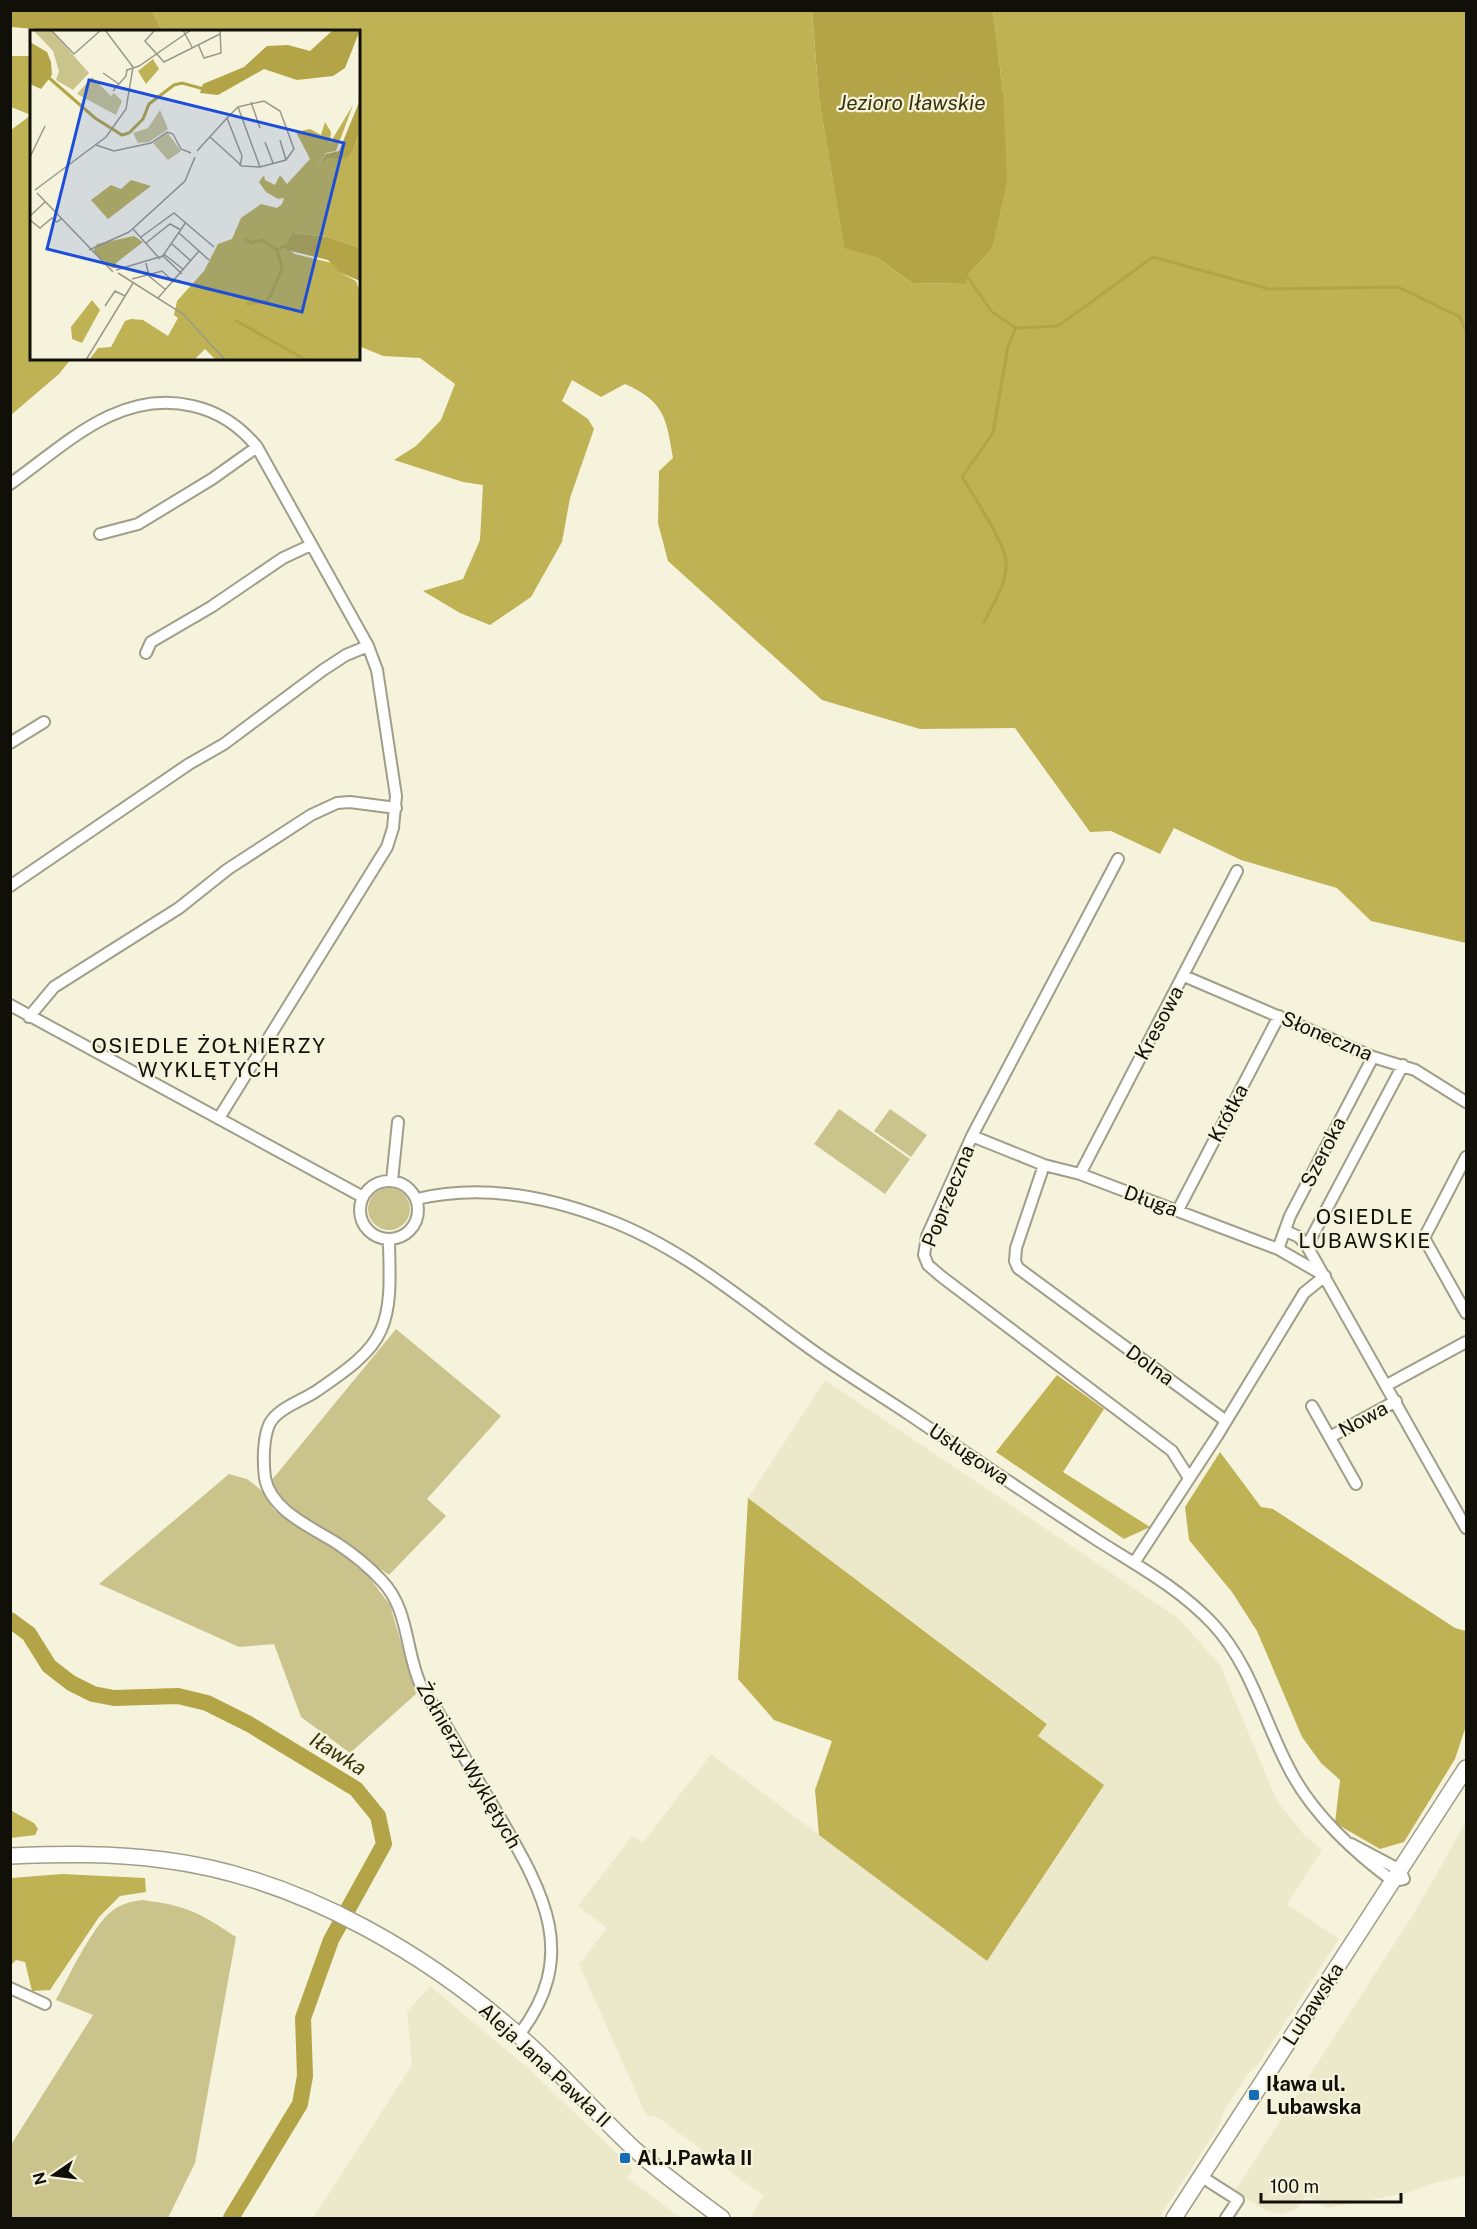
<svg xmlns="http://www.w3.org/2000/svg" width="1477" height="2229" font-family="'Public Sans',sans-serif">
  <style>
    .built { fill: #ece8ca }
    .green { fill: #cac38c }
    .forest { fill: #bfb254 }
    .water { fill: #b3a547 }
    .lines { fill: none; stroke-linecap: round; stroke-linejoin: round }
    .stream { stroke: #b3a547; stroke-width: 3 }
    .river { stroke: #b3a547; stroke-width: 16 }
    .street-casing { stroke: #a09d88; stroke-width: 14 }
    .secondary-casing { stroke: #a09d88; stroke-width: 18 }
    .street { stroke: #fff; stroke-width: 10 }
    .secondary { stroke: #fff; stroke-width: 15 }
    .poi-dot { fill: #156cb9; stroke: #f6f3dd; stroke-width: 2 }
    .labels { text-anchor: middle; stroke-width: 4.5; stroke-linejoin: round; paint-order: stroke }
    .street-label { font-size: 20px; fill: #111008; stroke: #f6f3dd }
    .poi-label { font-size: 20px; font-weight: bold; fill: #111008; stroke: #f6f3dd; text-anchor: start }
    .water-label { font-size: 21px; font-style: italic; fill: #373107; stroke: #f6f3dd }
    .neighbourhood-label { font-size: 21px; letter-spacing: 1.5px; fill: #111008; stroke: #f6f3dd }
    .inset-river { fill: none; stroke: #b3a547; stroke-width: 3 }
    .inset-road { fill: none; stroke: #9a9888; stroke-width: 1.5 }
    .view { fill: #1d4ed8; fill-opacity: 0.15; stroke: #1d4ed8; stroke-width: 3 }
    .inset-edge { fill: none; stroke: #111008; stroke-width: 3 }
  </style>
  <rect width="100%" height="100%" fill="#f6f3dd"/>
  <path class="built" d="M825,1380l353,238 42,47 57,136 28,35 17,14 -35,54 52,35 -82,127 -9,8 -24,37 -5,15 -60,92h-409l13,-22 -104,-78 -13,-3 -67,-151 28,-36 -29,-22 54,-70 11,7 68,-89 276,206 116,-175 -65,-49 9,-13 -299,-225z
    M1466,1822v353l-35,9 -20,8 -83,16 -21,-13 -11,14 -14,5 -16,-3 -31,-20 181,-281z
    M430,1986l99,83 104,100 -6,9 54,40h-368l99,-153 -5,-53z"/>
  <path class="green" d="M839,1109l71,50 -25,35 -71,-50z
    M890,1109l37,26 -16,22 -37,-26z
    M368 1209a21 21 0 1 1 42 0a21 21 0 1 1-42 0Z
    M396,1329l105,87 -74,83 19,17 -57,59 -105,-72 -13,-22z
    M229,1474l18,5 14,11 13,20 61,39 33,27 22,29 26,89 -66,59 -49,-36 -27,-73 -35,3 -140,-63z
    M143,1900c45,6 55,12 93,37l-41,226 -27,55h-157v-73l82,-130 -37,-15c12,-22 37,-75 56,-89 9,-7 20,-10 31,-11z"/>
  <path class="forest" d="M152,11h660l7,88 25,148 34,11 34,25 52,1 3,-8 25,-27 11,-157 -10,-81h473v932l-95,-22 -34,-33 -96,-28 -67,-32 -14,26 -49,-23 -21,1 -75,-104 -95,1 -98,-29 -154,-139 -10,-38 1,-52 14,-13c-7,-40 -8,-56 -48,-74l-24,13 -29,-17 -10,21 26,18 6,10 -24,69 -8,44 -31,55 -41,28 -30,-12 -37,-22 40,-12 17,-39 3,-55 -20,-3 -69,-22 22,-14 25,-26 14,-36 -35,-26 -37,-2 -24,-10 -1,-314 -196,-1z
    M11,56h20l1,302 39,1 -12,15 -48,41v-285l20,-15 -20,-8z
    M1057,1375l47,34 -41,63 87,55 -26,12 -128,-87z
    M1220,1452l41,55 12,2 182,119 11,3v95l-11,33 -51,83 -24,7 -45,-26 5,-43 -19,-17 -19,-26 -45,-106 -25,-39 -43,-52 -4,-33z
    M748,1498l299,226 -9,12 66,49 -117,176 -168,-126 -4,-45 17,-49 -58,-21 -36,-41z
    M10,1810l24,13 4,6 -3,6 -24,3z
    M62,1874l83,4 1,14 -26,4 -21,21 -49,73 -18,1 -7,-29 -9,-2 -5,5v-87z"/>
  <path class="water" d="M152,11l10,20 -87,1 -64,-5v-16z
    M812,11h181l10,81 4,89 -15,68 -25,27 -2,8 -53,-1 -34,-25 -34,-10 -25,-149z"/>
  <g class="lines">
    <path class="stream" d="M967,276l25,36 24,16 -8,18 -15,87 -31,44c11,18 42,65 44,84 2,20 -13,44 -22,61
      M1016,328l42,-2 95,-69 116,32 129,-2 62,30 6,15"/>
    <path class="river" d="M10,1620l19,14 20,32 22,17 22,11 21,4 64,-2 29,7 42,21 107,65 22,27 6,28 -53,96 -28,78 2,58 -5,28 -69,114"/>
    <defs>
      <path id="street" d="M10,484c55,-39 110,-96 183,-78 26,6 47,20 64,41l111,199 9,24 19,126 -3,32 -6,19 -168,271
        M100,534l38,-10 74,-45 45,-32
        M146,653l5,-11 60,-35 72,-49 28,-13
        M10,743l34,-21
        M1118,859l-146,277 -45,100 -3,19 4,10 14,12 230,174 17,27
        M10,886l179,-122 35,-20 99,-74 23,-15 22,-9
        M1184,976l189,81 42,13 51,32
        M10,1005l353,192
        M29,1017l25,-30 125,-79 49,-39 83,-54 26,-12 13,-1 46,6
        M972,1136l72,29 36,9 198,75 47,27
        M1466,1157l-42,81 42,75
        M1044,1165l-28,83 -1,13 3,7 208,153
        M1080,1174l157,-303
        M360 1210a29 29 0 1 1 58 0a29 29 0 1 1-58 0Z
        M392,1181l6,-59
        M417,1199c63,-15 129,-3 189,20 73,27 133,78 195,123 35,26 73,49 109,73 62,42 124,84 187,125 41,26 82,48 116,84 39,42 51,99 78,148 22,42 64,81 102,109l11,-2 -4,-9 -49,-26
        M1178,1210l101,-194
        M1286,1231l13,6 8,9 159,282
        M389,1239c0,29 4,64 -8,91 -11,26 -43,46 -66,62 -14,9 -39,17 -46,33 -6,14 -6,37 -4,53 6,33 48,50 73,66 15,10 32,24 44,37 28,29 23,73 40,107 4,8 11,16 16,24 20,34 40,69 61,104 44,76 82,139 19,220
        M1307,1246l96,-181
        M1278,1249l12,-33 83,-159
        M1387,1385l79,-43
        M1312,1406l44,78
        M1330,1437l66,-36
        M1134,1563l83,-127 87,-143 21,-17
        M10,1988l35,16
        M1202,2177l36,23 -12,18"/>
      <path id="secondary" d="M10,1856c52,-2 103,-3 154,4 137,17 274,99 373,192 33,31 63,65 96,96 28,25 59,48 89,70
        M1174,2218l292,-450"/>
    </defs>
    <use href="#street" class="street-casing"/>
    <use href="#secondary" class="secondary-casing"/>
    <use href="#street" class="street"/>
    <use href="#secondary" class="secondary"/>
  </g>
  <g class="poi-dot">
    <rect x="1248" y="2089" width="12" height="12" rx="3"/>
    <rect x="619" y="2152" width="12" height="12" rx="3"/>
  </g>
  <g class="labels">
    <g class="street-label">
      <text transform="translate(1159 1023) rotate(-62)" y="7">Kresowa</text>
      <text transform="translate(1327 1036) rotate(23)" y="7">Słoneczna</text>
      <text transform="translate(1228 1113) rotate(-62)" y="7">Krótka</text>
      <text transform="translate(1323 1152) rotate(-63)" y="7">Szeroka</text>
      <text transform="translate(948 1196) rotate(-68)" y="7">Poprzeczna</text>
      <text transform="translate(1151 1201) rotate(20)" y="7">Długa</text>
      <text transform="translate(1150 1365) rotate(36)" y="7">Dolna</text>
      <text transform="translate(1363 1419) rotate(-29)" y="7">Nowa</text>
      <text transform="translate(969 1454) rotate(34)" y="7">Usługowa</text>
      <text transform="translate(469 1765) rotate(60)" y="7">Żołnierzy Wyklętych</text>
      <text transform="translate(1313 2004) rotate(-57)" y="7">Lubawska</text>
      <text transform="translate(545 2065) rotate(43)" y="7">Aleja Jana Pawła II</text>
    </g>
    <g class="poi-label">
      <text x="1266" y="2091">Iława ul.<tspan x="1266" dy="23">Lubawska</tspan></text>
      <text x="637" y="2165">Al.J.Pawła II</text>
    </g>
    <g class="water-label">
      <text x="912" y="110">Jezioro Iławskie</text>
      <text transform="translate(338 1754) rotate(32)" y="7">Iławka</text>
    </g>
    <g class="neighbourhood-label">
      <text x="209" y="1053">OSIEDLE ŻOŁNIERZY<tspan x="209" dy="24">WYKLĘTYCH</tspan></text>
      <text x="1365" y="1224">OSIEDLE<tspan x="1365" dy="24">LUBAWSKIE</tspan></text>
    </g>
  </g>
  <g transform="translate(30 30)">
    <rect width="330" height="330" fill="#f6f3dd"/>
    <path d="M3,0h18l38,43 -16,17 -17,-10 3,-9 -6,-20zM62,47l19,19 3,-3 8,8 -6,14 -39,-21zM130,80l8,19 -19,13 -11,1 -5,-10 15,-5zM137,102l14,19 -13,9 -15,-17z" fill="#cac38c"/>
    <path d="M123,29l6,10 -13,15 -8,-13zM323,75l-17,46 -10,2 -9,15 11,-10 25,-8 7,-20v118l-32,-11 -36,-4 -8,13 11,8 41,10 5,9 15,8 4,12v67h-144l-11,-11 -11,11h-105l9,-12 13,-1 14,-26 6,-2 12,1 25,16 10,-18 -4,-3 3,-14 27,-30 14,-27 14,-5 9,-21 20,-14 16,4 5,-4 2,-6 -6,1 -12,-7 -7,-10 5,-7 1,5 10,5 5,-10 7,9 23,-25 -14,-27 14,-3 11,6 4,-13 6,10 -1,11zM101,150l20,6 -43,33 -17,-19 20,-15 10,4zM104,206l9,6 -27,21 1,5h-5l-19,-16 4,-8zM62,270l8,10 -18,33 -10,-4 -1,-12z" fill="#bfb254"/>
    <path d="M303,0h27l-15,38 -12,8 -36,4 -33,-11 -46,26 -18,-2 3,-9 41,-17 23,-21 21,-1 22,6zM0,12l17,10 4,10 1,13 -11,14 -11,-5zM330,70v30l-7,20 -6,8h-19l-11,10 9,-14 13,-3zM262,203l36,4 32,11v33l-19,-8 -13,-13 -41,-10 -3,-4z" fill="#b3a547"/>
    <path class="inset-river" d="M18,47l47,41 27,17 7,-2 14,-14 6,-15 25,-19 8,-2 22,6M215,208l6,5 11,-3 15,10 8,-4M216,274l20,-3 5,-6 11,-27 -5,-18M205,290l71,40"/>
    <path class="inset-road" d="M21,0l23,24 27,-24M125,0l-10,11 19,21 56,-28M153,0l9,17M168,14l6,14 17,-5 -1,-23M97,40l12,-4 52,-36M73,43l16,11M83,61l13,-15 1,-7M221,72l9,26M208,77l22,60M197,88l15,38 -2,10M250,110l6,20M235,112l8,21M66,115l18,6 37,-8 16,-11 6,2 8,15 10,4M167,121l30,-33 11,-11 26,-6 16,10 14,38 -8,11 -26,7 -18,-1 -32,-29M0,127l15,-31M5,160l71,-53 20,-28 7,-42 -28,-37M7,163l76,79M0,186l15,-14M0,190l10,8 12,-10 5,4 4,-3M103,199l27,30M149,203l30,27M111,207l33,-24 40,34M116,213l24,-19 11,6M142,214l19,17M59,220l40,-18 56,-51 10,-24M135,225l19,15M132,227l24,-35M134,227l18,17M116,233l3,13 17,14M86,240l50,-15M88,243l65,41 42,46M102,249l30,-8 12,11M128,268l41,-47M75,276l10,-15 10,5M56,330l47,-77"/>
    <path class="view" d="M59,50l255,63 -42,169 -255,-63z"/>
    <rect width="330" height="330" class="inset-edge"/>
  </g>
  <rect width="1477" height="2229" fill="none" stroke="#111008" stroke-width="24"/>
  <g transform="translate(54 2175) rotate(256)" stroke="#f6f3dd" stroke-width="4.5" paint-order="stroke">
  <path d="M0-4.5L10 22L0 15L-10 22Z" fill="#111008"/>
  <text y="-9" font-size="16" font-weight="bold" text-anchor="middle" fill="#111008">N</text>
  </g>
  <path d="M1261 2193v9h140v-9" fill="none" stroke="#111008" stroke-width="3"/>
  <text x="1270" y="2193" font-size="18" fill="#111008" stroke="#f6f3dd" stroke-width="4.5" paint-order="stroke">100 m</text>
</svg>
